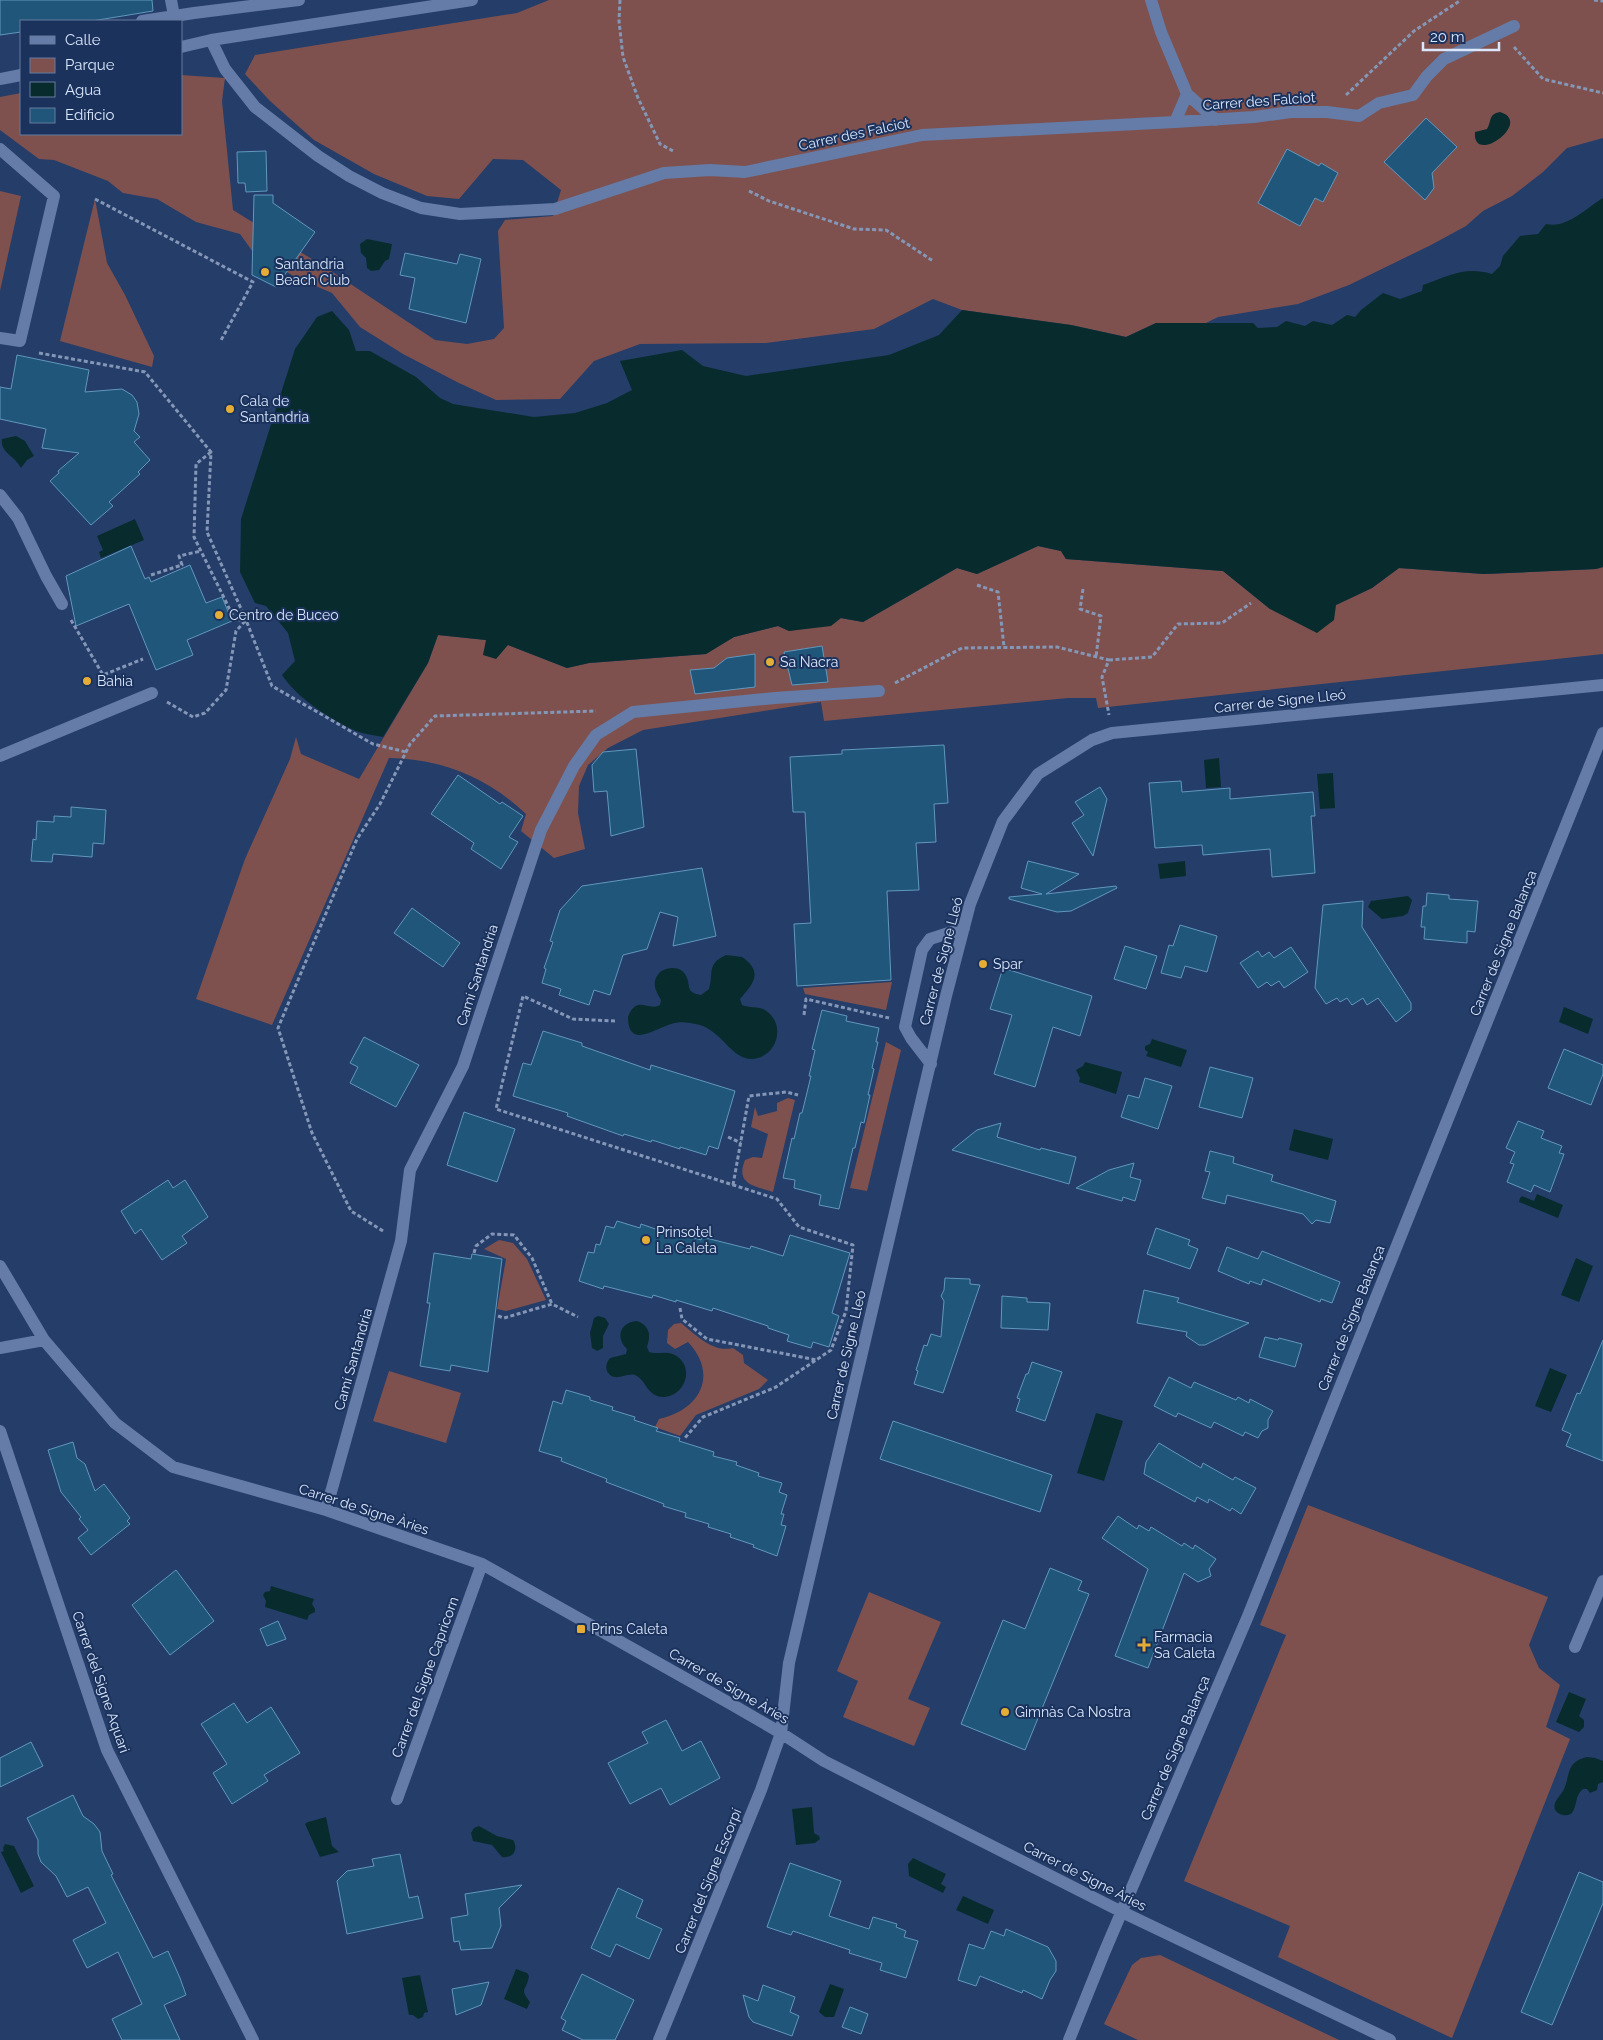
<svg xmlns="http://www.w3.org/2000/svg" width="1603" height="2040" font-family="Raleway,sans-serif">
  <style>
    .green { fill: #7e514f }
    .water { fill: #082c2e }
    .building { fill: #205679; stroke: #6197be }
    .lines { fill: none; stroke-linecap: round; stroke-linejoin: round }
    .path { stroke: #8597b7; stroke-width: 3; stroke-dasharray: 4 2.5; stroke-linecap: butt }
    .minor { stroke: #647ca7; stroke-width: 12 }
    .poi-dot { fill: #e6ad36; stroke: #1b325d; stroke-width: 2 }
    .labels { text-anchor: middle; stroke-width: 4; stroke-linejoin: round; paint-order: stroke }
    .street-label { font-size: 14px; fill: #d9e6fb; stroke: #1b325d }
    .poi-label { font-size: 14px; fill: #d9e6fb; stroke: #1b325d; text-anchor: start }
  </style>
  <rect width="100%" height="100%" fill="#253d69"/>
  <path class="green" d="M549,0h1054v138l-36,10 -24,24 -31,24 -29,15 -17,15 -35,19 -82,40 -51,19 -80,13 -14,7 -48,-1 -30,14 -55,-12 -109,-15 -29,-11 -59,30 -108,14 -126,1 -46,17 -34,38 -64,1 -37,-17 -56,-29 -43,-27 -28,-34 -35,-15 -44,-26 -13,-18 -44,-12 -39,-23 -34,-6 -15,-12 -54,-21 -15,-1 -39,-29v-33l21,-4v41h160v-59l44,3 -3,23 11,109 98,61 104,69 32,4 27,-5 10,-11 -6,-97 7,-11 48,-4 8,-26 -38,-30 -30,-1 -34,40 -32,-3 -53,-22 -60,-34 -44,-39 -25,-27 10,-19 262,-42z
    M0,191l21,5 -21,95z
    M95,199l12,64 18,32 29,61 -2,11 -92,-26z
    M1038,546l23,5 5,8 157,12 47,38 66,-4 36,-17 27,-20 85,6 112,-5 7,-2v87l-505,54 -2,-10h-28l-244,23 -3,-19 -178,28 -35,18 -20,17 -9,21 -1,27 7,36 -31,9 -33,-27 5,-17c-39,-37 -84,-55 -137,-56l-117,267 -76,-26 49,-140 45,-100 6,-22 5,17 58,25 69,-116 10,-28 48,5 22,5 59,23 22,-5 117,-9 28,-17 44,-11 11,5 51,-13 23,4 94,-54 20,6z
    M892,982l-6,28 -81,-16 -2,-6z
    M886,1042l15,8 -34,141 -17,-3z
    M788,1098l7,2 -22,92c-18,-6 -38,-7 -28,-32l8,-3 9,1 6,-24 -17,-7 4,-20 3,9 19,-5v-8z
    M499,1240l14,3 14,16 19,41 -40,11 -9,-2 9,-50 -22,-10z
    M681,1323c15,12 32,30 52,25l10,7 1,8 24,17 -9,9 -63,26 -16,21 -25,-9 4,-8c41,-9 60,-44 29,-77l-13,7 -8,-6 1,-13 6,-6z
    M389,1371l72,22 -15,50 -73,-22z
    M1308,1505l240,92 -19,48 10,23 21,17 -14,42 24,12 -118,299 -174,-81 12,-31 -106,-45 102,-246 -26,-10z
    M869,1592l72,30 -33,77 22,9 -16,38 -71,-29 15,-36 -21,-10z
    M1160,1955l179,85h-201l-34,-16 28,-59 9,-7z"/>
  <path class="water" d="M1500,112c34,10 -28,55 -25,20l12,-3c5,-8 1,-15 13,-17z
    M1603,198v369l-7,2 -112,5 -85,-6 -27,20 -36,17 -2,15 -17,13 -47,-24 -47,-38 -157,-12 -5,-8 -23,-5 -61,28 -20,-6 -94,54 -22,-4 -10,8 -42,5 -11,-5 -44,11 -28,17 -117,9 -22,5 -59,-23 -12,14 -13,-4 3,-15 -48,-5 -10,28 -45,74c-9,-2 -19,-3 -27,-6 -26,-12 -58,-32 -74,-56l13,-14 -7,-28 -22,-27 -11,-3 -15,-31 1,-53 54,-170 22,-32 15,-6 17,19 7,21h14l46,26 24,21 13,6 81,13 41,-4 32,-10 25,-13 -12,-29 62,-11 21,16 43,10 143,-21 50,-20 23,-25 109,15 55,12 30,-14h97l5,5 19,-1 9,-6 19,5 8,-5 19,4 15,-10 8,2 6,-7 22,-17 17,6 22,-8 1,-6c26,-9 41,-19 69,-11l8,-8 3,-10 17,-20 18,-2 8,-10c21,5 40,-16 57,-26z
    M367,239l25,5 -3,15 -4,2 -6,9 -8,1 -4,-3 -1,-10 -5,-5 -1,-9z
    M16,436l9,5 9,15 -7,4 -6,8c-7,-13 -21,-15 -19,-29z
    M135,519l9,21 -43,18 -2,-6 4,-2 -6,-14z
    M1219,758l2,29 -15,1 -2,-28z
    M1333,773l2,35 -15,1 -3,-35z
    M1185,861l1,15 -26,3 -2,-15z
    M1408,896l4,4 -4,13 -5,3 -21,3 -14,-12 3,-6z
    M726,955l16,2c22,15 11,27 -2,42l2,6c10,4 20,0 28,9 16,16 4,45 -19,45 -23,-1 -29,-33 -61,-36 -6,-1 -13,-1 -19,1 -15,4 -43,26 -43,-7 9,-23 20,-5 32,-12l1,-5c-6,-10 -10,-18 -1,-28 9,-6 23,-6 27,6 2,4 1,8 3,12 3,4 7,4 11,5l8,-6c5,-16 -3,-25 17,-34z
    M1564,1007l29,12 -5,15 -29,-12z
    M1152,1039l35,11 -6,17 -35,-11 2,-4 -3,-2v-4l5,-2z
    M1085,1062l37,10 -6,22 -37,-12 1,-4 -4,-8 7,-4z
    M1294,1129l39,10 -5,21 -39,-10z
    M1537,1194l26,11 -5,13 -39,-16 1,-4 2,-2 12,5z
    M1576,1258l17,8 -14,36 -18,-7z
    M598,1316l7,2 4,6 -6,12v12l-6,3 -5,-3 -2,-15 4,-15z
    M637,1321c13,5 14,14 10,26l2,5c9,3 17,-2 26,3 23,13 7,48 -18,41 -11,-4 -12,-17 -22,-21 -9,-3 -21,9 -28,-4 -2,-5 0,-9 3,-13l16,-4 1,-5c-12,-11 -7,-27 10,-28z
    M1550,1368l17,7 -16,37 -16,-6z
    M1096,1413l27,8 -19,60 -27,-8z
    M271,1586l43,13 -2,5 3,5v3l-6,3 -2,5 -42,-13 1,-6 -3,-6 2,-3 5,-1z
    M1569,1692l17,7 -7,17 5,4v7l-5,5 -23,-10z
    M1587,1757l8,1 8,3v21l-5,2 -1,6 -7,3 -3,-4h-4c-9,7 -5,17 -12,25 -9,4 -21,-2 -15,-13 2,-4 5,-7 7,-10 8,-15 2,-29 24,-34z
    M812,1807l2,26 5,3 1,3 -5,4 -19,2 -4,-36z
    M326,1817l6,29 7,6 -19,5 -15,-33 3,-2z
    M479,1826l18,10 16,4c6,9 0,19 -11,17l-10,-12 -19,-4 -2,-8 3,-5z
    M5,1844l9,2 20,40 -13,7 -20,-41 3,-1 -1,-3z
    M913,1858l33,16 -5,10 5,3 -3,6 -34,-17 -1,-12z
    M963,1896l31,14 -6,14 -32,-14z
    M516,1969l11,4 2,3c-3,17 -10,11 1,26l-3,7 -23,-10z
    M420,1975l8,37 -4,1 -1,4 -5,2 -5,-4h-4l-7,-37z
    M830,1984l14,5 -10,28h-9l-6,-5z"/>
  <path class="building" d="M0,0h152l1,11 -61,10h-71v11l-21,3z
    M1426,118l31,29 -25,26 2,15 -9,12 -41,-38z
    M1287,149l32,17 2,-3 17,10 -15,29 -8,-4 -15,28 -42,-23z
    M266,151l1,40 -21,1 -1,-9h-7l-1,-31z
    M254,195h19v8l42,29 -39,55 -24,-12z
    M405,253l52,11 3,-10 21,5 -15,64 -57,-14 6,-31 -15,-3z
    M17,355l72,15 -4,22 37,-3 10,6 5,7 2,12 -5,17 6,6 -6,5 16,18 -12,12 2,2 -31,28 4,4 -22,19 -41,-44 9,-8 -1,-2 21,-18 -37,-5 4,-19 -46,-10v-32l11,2z
    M131,546l14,33 4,-2 2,5 39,-17 16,38 16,-6 10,24 -45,19 6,15 -37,15 -27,-66 -53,22 -10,-50z
    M822,646l6,36 -36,3 -8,-33z
    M755,654v33l-60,7 -5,-24 24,-2 13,-10z
    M944,745l4,58 -14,1 2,38 -20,1 3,47 -32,1 4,89 -94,6 -3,-62 17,-1 -6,-111h-12l-3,-55 52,-3v-4z
    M636,749l8,78 -33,9 -4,-45 -13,1 -2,-27 11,-13z
    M458,775l42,29 2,-2 21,14 -14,21 9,5 -17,27 -30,-20 3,-6 -43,-29z
    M1181,781l1,11 48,-4v11l83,-7 2,24h-4l4,57 -43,4 -2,-28 -67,6 -1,-10 -47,3 -6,-65z
    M1100,787l7,12 -14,57 -21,-33 12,-8 -9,-13z
    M71,807l35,3 -2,34 -11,-1 -1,14 -39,-3 -1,8 -21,-1 2,-22 3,1 1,-19 17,1v-6l17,1z
    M1028,861l51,13 -33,20 70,-8 1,2 -46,23 -14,1 -48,-13v-2l33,-3 -21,-6z
    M702,868l14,68 -43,10 5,-29 -18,-5 -13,37 -24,6 -13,40 -16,-5 -5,15 -30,-10 2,-6 -19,-6 4,-14 -2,-1 9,-26 -3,-1 10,-31 22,-24z
    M1427,893l22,2v4l29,2 -3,31 -8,-1v12l-43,-4 1,-12h-4l2,-21h3z
    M1363,901l-1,26 49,76v7l-15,12 -18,-24 -11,7 -4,-7 -11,7 -5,-7 -7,4 -3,-4 -11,6 -11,-16 8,-83z
    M412,908l48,35 -17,24 -49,-34z
    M1180,925l37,11 -10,36 -22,-6 -4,12 -20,-5 8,-28 4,1z
    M1125,946l32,10 -11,33 -32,-10z
    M1291,947l17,25 -24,16 -5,-7 -8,5 -4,-4 -9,6 -18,-25 18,-12 4,6 7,-5 5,6z
    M1003,968l89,28 -12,40 -27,-9 -18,60 -41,-13 18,-59 -22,-6z
    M822,1010l25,6 -1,5 33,7 -3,14h2l-6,26 2,1 -6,26h2l-6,28 -3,-1 -6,26h-2l-14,61 -20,-4 2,-10 -27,-7 1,-8 -12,-2 9,-40 2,1 6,-26h2l9,-37h-2l6,-26 -3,-1z
    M543,1031l39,12v3l68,24 1,-5 84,26 -17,58 -9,-3 -3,9 -26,-8v2l-28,-9 -1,2 -27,-8 -1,2 -56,-20 1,-3 -55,-17 10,-33 8,2z
    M364,1037l55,28 -23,42 -46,-24 8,-16 -8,-4z
    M1564,1049l39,16v9l-12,31 -43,-17z
    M1210,1067l43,11 -11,40 -43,-11z
    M1145,1078l27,8 -14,43 -37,-12 7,-22 11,3z
    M464,1112l51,17 -18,53 -50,-17z
    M1518,1121l26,10 -3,7 21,8 -3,7 5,1 -14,38 -16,-7 -3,7 -24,-10 7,-18 -4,-1 5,-11 -9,-4z
    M1001,1123l-4,14 43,13 1,-2 35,9 -7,27 -117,-34 25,-20z
    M1210,1151l24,6 -1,6 40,12 -2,6 65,20 -6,22 -14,-3 -4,4 -9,-10 -76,-19 -2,9 -23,-6 8,-26 -5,-1z
    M1134,1163l-4,14 11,3 -6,21 -12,-4 -1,4 -46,-13 33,-18z
    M168,1180l5,8 12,-8 23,37 -26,19 5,7 -25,17 -21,-31 -6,5 -14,-23z
    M617,1221l23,7 1,-4 23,8 2,-3 35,11 1,-3 48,12 1,-3 32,10 7,-21 60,18 -18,60 7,3 -10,31 -16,-5 -2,6 -24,-7 2,-6 -21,-7v-2l-55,-18 -1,3 -36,-11v2l-23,-7 -1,3 -48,-12 -1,3 -24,-8 9,-29 6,1 2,-9 4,1 6,-19 8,2z
    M1156,1228l34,12 -2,5 10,4 -8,20 -43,-15z
    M1227,1247l31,12 4,-8 78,31 -8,21 -11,-4 -1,3 -57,-23 -2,6 -11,-4 -1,3 -31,-13z
    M434,1253l37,6 1,-5 30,5 -14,113 -37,-7 -1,6 -30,-5 10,-63h-3z
    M945,1278l25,1v5l10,1 -37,108 -29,-9 4,-13 -2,-1 8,-25 3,1 4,-12 10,3 3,-36 -3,-5 3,-6z
    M1144,1290l35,8 -2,4 72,21 -44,22h-6l-13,-9 1,-4 -50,-9z
    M1002,1296l25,2v4l23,1 -2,27 -47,-2z
    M1265,1337l13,3 1,-2 23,6 -7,23 -36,-10z
    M1603,1340v121l-37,-15 5,-12 -9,-4 15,-37 3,1z
    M1032,1362l30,10 -17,49 -29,-10 4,-12 -3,-1 9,-24h2z
    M1169,1377l22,11 3,-6 42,18 2,-3 11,6 1,-4 23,12 -5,9v8l-6,3 -4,7 -13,-6 -2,4 -29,-14 -3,6 -33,-15 -2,4 -22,-11z
    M566,1390l24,7v3l23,7 -1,3 23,7 -1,3 24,8 -2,3 24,7 -1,3 35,11 -1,4 24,6 -1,3 23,8 -1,3 24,7 -3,9 8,3 -6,19h3l-3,11 5,1 -9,30 -24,-9 1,-2 -24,-8 1,-3 -23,-7 1,-3 -24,-7 1,-4 -23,-7 1,-2 -58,-22 1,-3 -46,-18 1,-3 -23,-7 14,-50 9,3z
    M893,1421l159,54 -12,37 -160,-53z
    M73,1442l4,16 8,6 10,27 9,-7 26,34 -3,3 3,3 -39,31 -13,-17 10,-8 -9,-11 2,-2 -20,-25 -13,-42z
    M1159,1443l42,25 2,-5 30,17 2,-3 21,11 -15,26 -9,-6 -2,3 -21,-12 -1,4 -11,-6 -2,5 -51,-28 2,-12z
    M1118,1516l19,13 2,-4 10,6 2,-4 31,19 2,-3 9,6 2,-4 21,14 -7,10 2,7 -13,6 -14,-9 -36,95 -33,-12 33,-87 -46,-31z
    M1050,1568l32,13 -4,9 11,4 -64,156 -64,-26 42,-104 22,9z
    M176,1570l38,51 -44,34 -38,-50z
    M278,1621l8,18 -19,7 -7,-17z
    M234,1703l13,20 24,-16 29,46 -36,22 4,6 -36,23 -19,-31 14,-9 -26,-40z
    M666,1720l16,31 19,-10 19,37 -50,27 -9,-17 -31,16 -22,-41 40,-20 -6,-11z
    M31,1742l12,24 -43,21v-29z
    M73,1795l10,21 11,8 6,8 2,19 11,23 -2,1 42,83 15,-7 12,27 6,17 -22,10 16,35h-58l-10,-21 30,-15 -24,-52 -31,16 -14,-28 33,-17 -18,-36 -21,10 -11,-21 -15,-14 -3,-8v-14l-11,-22z
    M400,1854l9,44 9,-2 5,22 -76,16 -10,-53 10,-10 27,-5 -2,-7z
    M790,1863l51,18 -12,35 40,13 4,-12 24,7 -1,3 10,4 -2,6 14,4 -12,37 -26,-8 2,-7 -33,-10 1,-3 -57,-19 -2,4 -24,-8z
    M1579,1872l24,10v21l-51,122 -31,-13z
    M522,1885l-23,23 2,18 -9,22 -31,2 -2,-9 -5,1 -3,-24 17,-3 -3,-21z
    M618,1888l25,12 -7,17 26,12 -13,30 -33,-15 -6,13 -19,-9z
    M1006,1929l42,18 8,14v10l-6,9 -8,19 -19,-9 -1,3 -42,-17 -4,10 -18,-6 11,-36 15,5 7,-18 13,5z
    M582,1974l52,26 -19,40h-32l-21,-10 4,-9 -5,-3z
    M489,1982l-8,23 -25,10 -4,-26z
    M763,1985l32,12 -5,15 9,4 -7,20 -39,-14 -4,-5 -6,-22 15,6z
    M850,2007l18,7 -7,20 -19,-7z"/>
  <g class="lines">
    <path class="path" d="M620,0l-1,21 4,36 15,41 22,46 15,8
      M1594,0l9,1
      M1514,47l29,32 60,14
      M1346,95l68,-64 47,-31
      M749,191l20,10 85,28 32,1 47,31
      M95,199l158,83 -33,60
      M39,353l106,19 66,80 -4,80 39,88 26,66 101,58 33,8
      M211,452l-15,12 -2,73 41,83h11
      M151,575l31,-10 -3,-9 22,-5
      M977,585l21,7 6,55
      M1083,589l-3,20 21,7 -5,41
      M71,620l32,55 40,-16
      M1109,660l43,-3 26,-33 44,-1 29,-20
      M895,683l67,-35 95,-1 52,13 -7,17 7,38
      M167,702l26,15 12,-4 21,-23 10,-59 10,-11
      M804,1015l2,-16 83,19
      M615,1021l-42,-2 -50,-23 -27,113 281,90 22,28 54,18 -7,66 -15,39 -55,37 -73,30 -19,22
      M728,1137l13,6
      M733,1185l16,-89 37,-4 12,3
      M383,1231l-32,-20 -39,-78 -34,-105 79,-189 23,-35 30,-60 25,-28 161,-5
      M474,1253l2,-7 16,-12 22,1 18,23 20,46
      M680,1308l2,11 25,20 110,21
      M498,1316l6,2 48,-14 26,13"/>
    <path class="minor" d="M171,0l4,21
      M1151,0l10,32 26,62 29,26
      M142,21l52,-8 105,-13
      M211,40l14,29 30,38 63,49 31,20 33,17 39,15 39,6 95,-5 109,-36 46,-3 35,2 177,-37 253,-13 79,-5 37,-5h36l32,4 20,-13 34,-8 14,-19 17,-17 70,-33
      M181,47l30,-7 261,-40
      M0,79l21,-4
      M1175,122l12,-28
      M0,149l54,47 -34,145 -20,-3
      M0,495l18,23 28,58 16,28
      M0,756l152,-63
      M931,1064l-20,-26 -6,-11 17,-77 8,-11 34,-11
      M0,1266l44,74 71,83 58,44 153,43 156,54 249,140 50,29 43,28 298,151 268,128
      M0,1348l44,-8
      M0,1431l107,319 146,290
      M326,1510l75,-269 9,-71 53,-104 78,-236 33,-64 22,-31 37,-23 142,-14 104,-7
      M1575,1647l28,-66
      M397,1799l85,-235
      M659,2040l102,-250 20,-57 8,-70 157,-667 24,-92 33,-83 35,-47 54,-34 20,-7 491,-48
      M1069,2040l35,-87 144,-337 355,-883"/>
  </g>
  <g class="poi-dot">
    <circle cx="265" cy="272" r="5"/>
    <circle cx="230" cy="409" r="5"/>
    <circle cx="219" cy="615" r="5"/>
    <circle cx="770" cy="662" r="5"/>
    <circle cx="87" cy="681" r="5"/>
    <circle cx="983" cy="964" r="5"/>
    <circle cx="646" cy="1240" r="5"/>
    <rect x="576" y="1624" width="10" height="10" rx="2.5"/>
    <path d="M1141.5 1637.5h5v5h5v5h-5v5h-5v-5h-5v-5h5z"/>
    <circle cx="1005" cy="1712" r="5"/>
  </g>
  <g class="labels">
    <g class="street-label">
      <text transform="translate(1259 101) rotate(-4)" y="5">Carrer des Falciot</text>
      <text transform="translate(854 134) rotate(-12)" y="5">Carrer des Falciot</text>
      <text transform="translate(1280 701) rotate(-6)" y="5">Carrer de Signe Lleó</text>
      <text transform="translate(1503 943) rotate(-68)" y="5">Carrer de Signe Balança</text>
      <text transform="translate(941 961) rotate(-75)" y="5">Carrer de Signe Lleó</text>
      <text transform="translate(477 975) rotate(-72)" y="5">Camí Santandria</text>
      <text transform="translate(1351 1318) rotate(-68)" y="5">Carrer de Signe Balança</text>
      <text transform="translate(846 1355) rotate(-77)" y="5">Carrer de Signe Lleó</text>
      <text transform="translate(353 1359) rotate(-74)" y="5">Camí Santandria</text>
      <text transform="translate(364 1509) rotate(18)" y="5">Carrer de Signe Àries</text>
      <text transform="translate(425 1677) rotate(-70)" y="5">Carrer del Signe Capricorn</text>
      <text transform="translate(101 1682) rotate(71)" y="5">Carrer del Signe Aquari</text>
      <text transform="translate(729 1686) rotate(30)" y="5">Carrer de Signe Àries</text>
      <text transform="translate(1175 1748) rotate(-67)" y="5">Carrer de Signe Balança</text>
      <text transform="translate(1085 1876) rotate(27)" y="5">Carrer de Signe Àries</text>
      <text transform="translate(708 1881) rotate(-68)" y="5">Carrer del Signe Escorpí</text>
    </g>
    <g class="poi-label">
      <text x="275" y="269">Santandria<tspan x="275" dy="16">Beach Club</tspan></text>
      <text x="240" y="406">Cala de<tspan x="240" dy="16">Santandria</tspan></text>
      <text x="229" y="620">Centro de Buceo</text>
      <text x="780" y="667">Sa Nacra</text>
      <text x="97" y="686">Bahia</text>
      <text x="993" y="969">Spar</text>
      <text x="656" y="1237">Prinsotel<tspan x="656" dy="16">La Caleta</tspan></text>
      <text x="591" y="1634">Prins Caleta</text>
      <text x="1154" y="1642">Farmacia<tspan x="1154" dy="16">Sa Caleta</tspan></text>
      <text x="1015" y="1717">Gimnàs Ca Nostra</text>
    </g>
  </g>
  <rect x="20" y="20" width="162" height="115" fill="#1b325d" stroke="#677a9c"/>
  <rect x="30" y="36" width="25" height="8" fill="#647ca7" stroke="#677a9c"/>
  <text x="65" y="45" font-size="15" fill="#d9e6fb">Calle</text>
  <rect x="30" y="58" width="25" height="15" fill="#7e514f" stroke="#677a9c"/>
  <text x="65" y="70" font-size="15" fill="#d9e6fb">Parque</text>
  <rect x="30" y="82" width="25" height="15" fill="#082c2e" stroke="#677a9c"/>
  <text x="65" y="95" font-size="15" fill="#d9e6fb">Agua</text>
  <rect x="30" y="108" width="25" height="15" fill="#205679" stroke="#677a9c"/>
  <text x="65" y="120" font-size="15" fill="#d9e6fb">Edificio</text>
  <path d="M1423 42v8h76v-8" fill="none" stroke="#d9e6fb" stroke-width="2.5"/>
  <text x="1430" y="42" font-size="15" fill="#d9e6fb" stroke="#1b325d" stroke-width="4" paint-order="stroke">20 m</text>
</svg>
